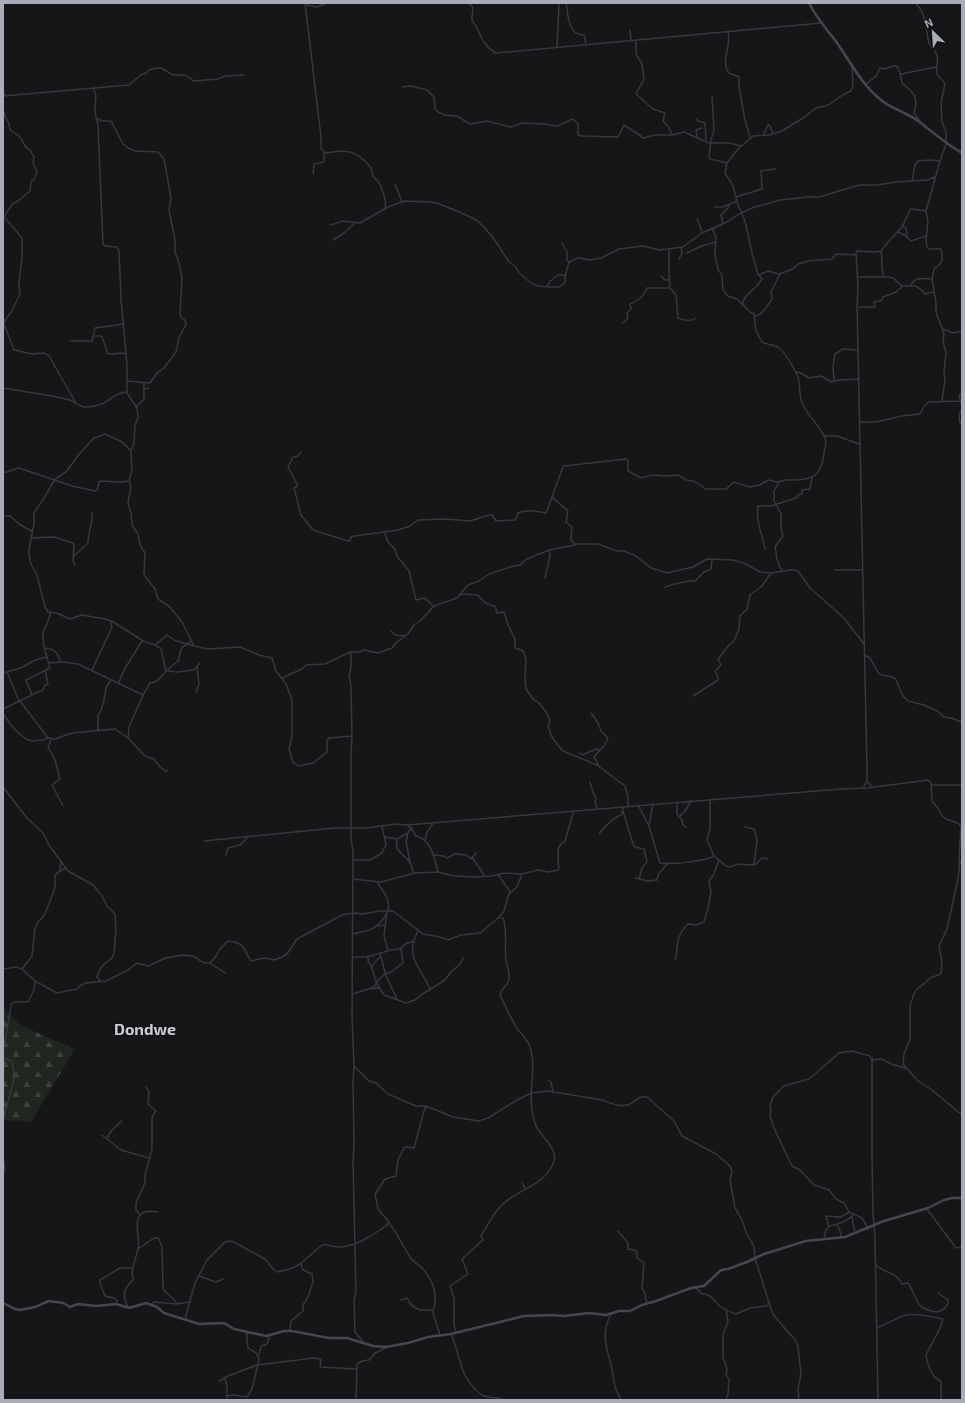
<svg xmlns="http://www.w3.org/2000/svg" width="965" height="1403" font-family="'Exo 2',sans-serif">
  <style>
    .forest { fill: url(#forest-firs) }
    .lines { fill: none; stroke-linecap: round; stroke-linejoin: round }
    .street { stroke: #37383d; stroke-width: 1.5 }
    .secondary { stroke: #45474d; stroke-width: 2.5 }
    .labels { text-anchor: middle; stroke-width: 3; stroke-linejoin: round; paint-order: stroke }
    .quarter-label { font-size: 16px; font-weight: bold; fill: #c9ccd4; stroke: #111113 }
  </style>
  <defs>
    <pattern id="forest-firs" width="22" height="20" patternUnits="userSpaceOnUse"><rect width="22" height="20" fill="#1e261f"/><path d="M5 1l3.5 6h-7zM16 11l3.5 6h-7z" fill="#3c433d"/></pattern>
  </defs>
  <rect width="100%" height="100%" fill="#161618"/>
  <path class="forest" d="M3,1007l19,19 53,23 -44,73 -28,-2z"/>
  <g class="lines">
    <path class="street" d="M305,3l16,134v12l5,4c8,-1 16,-3 24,-1 6,1 17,10 20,15 2,2 2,5 3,8 2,5 1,2 4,5 5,6 10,22 8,29
      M468,3c9,5 3,9 4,17 1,3 4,6 5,8 5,11 8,19 19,25l325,-30
      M566,3c2,11 2,33 18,32l2,9
      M915,3c12,10 10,26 14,40 2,5 7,8 8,13 2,6 -2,11 0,18 2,4 6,6 8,10l-4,19 1,19 4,10v10
      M306,5l11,2 10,-4
      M630,30l1,11
      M728,32c4,12 -8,30 1,41l10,4v10l6,33 5,17
      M636,40v14l6,10 2,15 -8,15 17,15 12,4 -2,8 4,4 5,9
      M557,47l2,-44
      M901,74l35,-7
      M866,84l10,-8 4,-8 5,1 8,-3h4l3,7 2,10c12,10 17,14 12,30l5,7
      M402,87l9,-1 16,4 7,7 1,12 3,3 6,3 13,1 13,8 17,-3 24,6 11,-4 22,1 13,2 16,-7 5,5v11l4,1 36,1 6,-12 20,13 10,-3h18l12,-3 25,11h20l12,3
      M92,88c7,7 2,14 3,22 0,6 3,11 3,17l5,117 2,2 12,1 2,4 2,48 6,66v28l10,15 1,10 -3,7 -1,18 -3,8 1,20 -3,9 2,7 -3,16 3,10 1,12 6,9 2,11 5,8 -1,20 2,5 9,11 3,10 11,7 13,16 12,24 14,3 32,-2 19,8 13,3 4,13 10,13 6,16v37l-3,12 4,13 5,4 15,-3 14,-11v-11l2,-3 23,-2
      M3,91l2,5
      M3,96l126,-11 13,-11h3l4,-4 7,-2h5l12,7h12l9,6 24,-2 7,-3 19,-1
      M712,96l2,34 -3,10 -2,17 1,2 17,4
      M3,109l3,9 3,6 1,6 9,6 7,11 4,3 4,7 -1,6 4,9 -2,6 -4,4 -1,9 -12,10 -6,3c-2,6 -8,8 -7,14l17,20v19l-3,26 1,11c-3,6 -5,10 -7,15 -3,6 -8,9 -9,15l10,26 18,4 12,-1 5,3 27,47
      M98,119l4,2h9l12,23 5,4 7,3 23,1 6,7 7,39 -2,12 6,30v12l4,11 3,16 -2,34 1,4 4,3 1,4 -7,14 -3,14 -12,16 -7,5 -7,10 -23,-2
      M696,119l2,2 7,2 1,19
      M763,135l5,-10 2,1 3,8
      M697,137l-1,-7 6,-2
      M313,174l1,-10 10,-2v-9
      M912,181l3,-16 3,-4 12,-1 10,1
      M395,184l7,18
      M736,197l26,-8 -1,-18 14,-2
      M714,207h9l14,-6
      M697,219l3,7 2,7
      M723,224l-2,-9 7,-7 1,-3
      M331,225l12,-4 17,2 28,-16 16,-6 25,1 8,1 25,10 16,8 14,15 17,26 6,4 4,7 12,10 7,3 12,1h9l6,-4v-6l4,-15 9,-4 12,2 11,-2 18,-9 24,-3 17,4 23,-3 19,-14 25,-11 12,-8 13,-6 28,-8 28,-3h11l40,-12h19l17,-3 32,-2 8,-3
      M903,226l3,2 1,8
      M898,232l8,4 5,5 15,-5
      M333,240l11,-7 11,-10
      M562,243l5,9v8l2,2
      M669,249v23l1,16 6,7 2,23c5,2 13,4 18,0
      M881,251c2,10 -1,16 3,25
      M687,253l12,-6 16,-5
      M679,259l3,-6 -1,-6
      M759,275l9,-4 11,3 14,-5 5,-5 10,-3 24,-2 4,-5 20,1
      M661,276l4,4h4
      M856,277h33l4,1 9,8c11,-1 16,-1 23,8l8,-2
      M911,285c4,-9 13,-6 21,-6
      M547,287l2,-5 9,-7h7
      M744,306l-1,-5 4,-6 10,-9 5,-7 -4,-5 -5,-17 -8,-36 -7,-16 -5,-19 -8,-13 2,-10 12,-15 14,-12 16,-1 13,-4 21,-13 13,-10 12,-3 16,-11 7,-3 2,-5 -1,-19
      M857,307h18l-1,-5 8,-2 1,-3 13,-5 7,-6
      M755,316l6,-2 10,-13 1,-3 -1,-6 9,-18
      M623,323l5,-5 -1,-5 4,-4 -1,-5c7,-2 14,-8 17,-16h23
      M942,329l12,4 8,-2
      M95,336h5l2,1 6,17 18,-1
      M71,341h21l3,-13 29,-4
      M796,372l5,1 8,5 12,-2 10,6 8,-2 20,-1
      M834,381l-1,-15 2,-12 8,-5 15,1
      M3,388c22,4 45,6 67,12 5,2 11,8 16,7 6,0 13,-2 18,-4 8,-4 13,-11 22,-11
      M144,389l5,-1
      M962,392l-3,4 3,10
      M942,401l3,-22 -1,-8 2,-18 -3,-12 1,-7 -8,-22v-9l-4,-24 2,-10 5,-4 3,-5v-7l-1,-4h-11l-3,-2 -1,-6 2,-20 -2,-10 14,-50 6,-17
      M136,407l8,-8v-16
      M962,409c-4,7 -4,11 0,17
      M860,422h16l26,-6 18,-2 5,-9 4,-3 31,-1
      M824,436h13l22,8
      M301,452l-3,4 -5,1 -5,10 10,19 -4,2 7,27 12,15 35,11h2l1,-4 4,-1 43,-6 12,-4 8,-6 28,-1 24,2 19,-6h3l4,6 19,-1 3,-7c10,-4 17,-2 28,0l17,-46 1,-1 62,-7 2,2v10l13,7 11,-3 14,1 12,-1 8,5 8,1 12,8h20l8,-7 16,5 10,-2 8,-5c3,0 6,2 9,2 3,0 6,-2 9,-2 23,0 35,0 38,-27 1,-5 3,-10 1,-15 -5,-12 -16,-21 -22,-33 -4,-8 -3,-15 -4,-24 -1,-7 -14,-29 -20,-33 -5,-4 -12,-3 -17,-6l-6,-11 -2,-17 -4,-2 -13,-13 -9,-3 -5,-6 -1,-14 -4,-7 -3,-14 1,-18 -3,-6 1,-3
      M3,473l16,-5 53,18 23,5 2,-1 2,-8 2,-1 18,1 10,-1
      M779,482l-5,9v10l7,13v13l2,9 -8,11c2,8 1,16 7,23
      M552,497l16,14 -2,11 6,5 -1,12 3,5h24l19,7h7l12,5 15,12 16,5 26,-6 14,-8 26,1 11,3 16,9 11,1 20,-3 7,1 12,17 33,29 21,27
      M3,516h7l9,8 14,8
      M384,531l4,11 7,7 2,7 12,15 7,29 9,-2 9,9
      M32,538l22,-1 19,6 1,1 -1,16 2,5
      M765,549c-3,-17 -9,-25 -7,-43h13l25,-8 2,-3 4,-1v-4l8,-1 2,-11
      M73,557l15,-14c0,-11 5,-19 4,-30
      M835,570h28
      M545,578l5,-22 -1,-6
      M664,588c4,-3 26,-8 31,-7l9,-9 7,-3 1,-9
      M460,594l18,1c5,6 8,10 17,11l2,7 7,-1 4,13 7,14v9l7,2 2,3 2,7 -1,19 1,10 7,10 6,4 8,10 3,8 -2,5 3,9 3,5 9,11 34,14 28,21 3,10v10
      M391,631l4,4 10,1
      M155,645l12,-10 9,6 19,5
      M45,648c11,1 12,5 16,14
      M351,652v16l-2,8 2,10 1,50 -1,20v84l2,9 -1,166 2,51 -1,16 1,63 -1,15 3,132 -2,9 1,31 9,11
      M865,655l5,3 9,16 16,4 8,18 5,5 16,4 13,6 7,6 7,1 11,4
      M48,663l14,-1 16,2 65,31
      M92,670l20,-43 -2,-6
      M166,671l12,-10c4,-14 0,-11 13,-20
      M168,671l10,1 16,-2 6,-7
      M7,672l12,29
      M3,673l18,-5 14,-8 12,-3
      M282,678l20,-9 4,-4 19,-1 25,-12h9l5,-2 14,3 14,-5 5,-6 11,-8 6,-9 7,-5 13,-14 23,-8 11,-13 11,-4 10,-7 21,-7 10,-2 7,-6 22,-9 26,-5
      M119,684v-2l5,-12 18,-29
      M196,692l3,-8 -2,-18
      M33,694l10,-4 2,-5 3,-1 -3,-14
      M693,696l25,-16v-3l-3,-6 6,-6 -3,-6 11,-14 5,-4 5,-12 1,-13 7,-7 3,-14 12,-9 9,-13
      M20,701l28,37
      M3,709l29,-14 -6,-15 24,-12c-2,-7 -9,-29 -7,-34 1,-7 7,-14 7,-21
      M591,713l7,10 3,8 7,7 -4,8 -10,11 5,9
      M3,714l12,16 11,9 6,2 11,-1 5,-2 7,1 17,-6 43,-4 13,9 17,18 9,3 6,8 5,4h3
      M98,731v-16c6,-6 6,-17 8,-26 0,-3 3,-6 5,-9
      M128,738l1,-11 14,-32 7,-12c7,0 12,-6 16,-12l-5,-22 -6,-4 -10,-3 -32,-20 -8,-3 -23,-4 -12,4 -13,-6 -9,-1 -3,-5 -8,-32 -6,-11 -2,-8v-7l5,-25v-11l10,-15 11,-19 11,-7 14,-19 14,-15 11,-4 17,8 9,9
      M51,740l-3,7 7,13 5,19 -8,6 11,21
      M579,753l3,2 14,-6 4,1
      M590,782l4,13 2,2 -1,5 2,6
      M932,785h30
      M871,786l-4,-5v-11l-10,-466 1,-17 -2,-34 1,-2 19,1 5,-1 7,-9 14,-15 8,-17 2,-1 14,2
      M3,787l24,31 16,15 6,12 19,26 25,14 9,11 5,10 8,8 1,16 -2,23 -2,5 -9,7 -4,6 -2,6 3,4
      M863,788l4,-7
      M710,800v29l-3,11 7,16 12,10 4,1 8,-3 12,1 6,-1 6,-6 6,1
      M677,803v11l5,6 1,5 3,2
      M638,805l11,21 11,37c10,2 46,-2 54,-7
      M623,811l10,33 2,3 9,2 3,13 -5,6 -3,11
      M679,817l6,-6 6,-10
      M407,825l4,3 5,8c16,4 18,22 22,36
      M649,825l4,-21
      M745,827l9,2 3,11 -3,25
      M408,833l-2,8 4,22
      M599,834c4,-6 15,-17 22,-19l3,-8
      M385,837l12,2c-2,11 2,12 9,19 4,4 6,9 7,14
      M397,839l11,-6 3,-5
      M204,841l131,-13h31l30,-4 11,1 434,-36 26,-1 61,-8 3,3 1,18 8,10 2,5 4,3 12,4 3,4 -2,34 3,1
      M425,841l2,-9 7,-10
      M226,855l2,-7 12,-3 8,-8
      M433,855l11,1 3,2 8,-4 11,1 5,4 5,-6
      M472,857l12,18
      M352,860h18l12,-7 4,-9 -4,-17
      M960,861l-2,18 -11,50 -8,17 3,15 -1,12 -2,2 -7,2 -16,13 -2,4 -4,12v33l-6,15 -1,10 14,16 15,10 30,25
      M60,871l1,-10
      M498,874l12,18
      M636,878l11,3 10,-1 1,-5 10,-12
      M352,879l29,3 34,-9 23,-1 16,4 21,1 16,-1 14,-3 17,1 16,-4 11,2 9,-2 1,-2c-2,-7 0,-12 -1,-19l3,-5 4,-3 8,-27v-3
      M377,882c6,9 14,18 11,29
      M387,911l-3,25 4,14
      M499,917l5,-6 5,-17 8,-7 5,-13
      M377,926l8,-1
      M418,931c-14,27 2,35 12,58
      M352,934c18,-4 22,-2 34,-19
      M380,953l6,23 11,23
      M368,956v5l3,5 6,18 7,11 22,8 9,-3 6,-5 24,-15 6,-8 9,-8 4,-7
      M353,957h14l24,-7 9,-1 5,-5 9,-3
      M675,960l1,-2c2,-15 0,-22 12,-34l8,1 8,-3 4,-14 3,-17 -2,-10 5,-7 5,-14
      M210,963l15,10
      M372,968l2,-5 6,-6
      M3,969l13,-2 6,2 13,12 22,12 20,-4 4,-4 5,-2 20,-2 22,-11 9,-7 11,3 18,-8 17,-3 10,1 11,7h6l6,-7 4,-7 8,-8c18,2 15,8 23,20l13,-3 10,2 8,-3 5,-3 10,-15 45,-24 12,-2 9,1 17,-3h13l30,23 17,3 8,3 13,-5 19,-2 18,-15h5c5,13 1,28 3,42 1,6 4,12 3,19 -1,7 -8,9 -9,16 3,6 14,30 18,35 4,4 8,9 11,14 9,23 -2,48 4,72 1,4 2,8 4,12 6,10 23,23 16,36 -10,22 -35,25 -51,41 -9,8 -14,21 -21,30l2,5 -21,19 6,15 -18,12 4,12v27l2,7
      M22,969l10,-13 3,-28 4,-7 6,-7 10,-26v-12l2,-3 8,-5
      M369,989l5,-2 3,-6 8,-7 6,-2 12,-9 -2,-15
      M353,994l15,-5 12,-1
      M3,1054l8,-49 3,-3h14l6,-12 1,-9
      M3,1058l8,3c5,9 1,10 3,18l-11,41
      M872,1058v99l1,56 2,24 3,163
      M354,1066l15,15 7,2 12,11 18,8 10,4h10l27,11 26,4 9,-3 29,-18 14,-7 17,-2 54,9c8,3 19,8 28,4 6,-4 10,-8 17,-7l27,24 8,15 34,18 14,12 2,5 -2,9 5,28 7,12 4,12 8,15 1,11 17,54 4,6 20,23 2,6 3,28 -3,13 1,12
      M548,1080l3,2 2,10
      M102,1135l19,15 28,8
      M107,1138l5,-8 10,-9
      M3,1156l2,15
      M522,1182l3,7
      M927,1209l29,39 6,-1
      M140,1215l-4,-5v-7l9,-20v-8l7,-25v-33l4,-6 -8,-7 1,-12 -3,-5
      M852,1217l3,16
      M389,1223c8,10 14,23 21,34 3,5 8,7 12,11 10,10 17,28 11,43
      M837,1224l3,7 1,6
      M829,1226c8,-1 19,-5 24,-11
      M868,1228l-6,-10 -13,-6 -5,-9 -8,-4 -7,-9 -15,-5 -14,-15 -8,-4 -18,-38 -4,-12 1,-7 -1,-3 3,-9 11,-11 25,-7 30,-26 13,-2 18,5 2,4 10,-1 9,5 14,4
      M618,1231l10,12v6l7,1 2,3v5l7,5 -2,25 3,5 1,8 2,2
      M824,1238l2,-8 3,-4 -3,-10 15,1 8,-5
      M138,1249l16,-11h4l4,8 1,43c5,7 10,7 14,15
      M876,1265c8,8 21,7 26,19l6,-1c11,16 5,26 29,29l7,-3 4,-5v-4l-10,-7
      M199,1276l17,6 7,-3
      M696,1288l6,6c10,0 12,7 19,13 4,3 10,5 15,7l14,-6 17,-2 2,-4
      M401,1300l6,-2 4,7 9,5h12l8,25
      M116,1304l1,-4 -3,-2 -9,-2 -5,-13v-3l20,-12h13
      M151,1305l3,-3 23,2 12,-2
      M129,1308c-4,-6 -7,-14 -2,-21 1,-2 4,-5 6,-7 1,-3 -1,-3 -1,-6 1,-9 4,-17 6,-25 3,-11 -5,-24 2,-34 4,-5 13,-4 18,-3
      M726,1309l2,13 -5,12v23l4,12 -1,5 3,6 -1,14 -2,6
      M611,1314c-10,19 -5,32 0,51 2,7 2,14 4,21 1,5 4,9 6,14
      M185,1319l10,-36 12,-23 18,-18 5,-1 4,1 31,17 9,11 3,2 16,-4 7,-4 22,-19c7,-1 13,3 19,2 18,-2 32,-12 46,-22l2,-3 -11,-13 -3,-15 10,-15 11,-3 2,-16 6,-12 1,-1 9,1 10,-37 2,-5
      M877,1327c10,-2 18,-9 29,-12 6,-2 29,2 37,4 0,6 -14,29 -17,36 1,8 3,14 8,21 2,3 5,3 7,6v18
      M290,1330l1,-9 12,-10v-6l5,-8 5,-15 -1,-8 -9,-4 -2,-6
      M451,1334c9,19 8,41 25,56 2,2 5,5 8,6 5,2 14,1 21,4
      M259,1354l2,-8 6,-2 3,-9
      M225,1378l2,9v13
      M219,1381l9,-5 29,-11 57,-7 7,1 -1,7 1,1 35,2
      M226,1396l7,-1 14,2 5,-8 7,-29c-1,-8 -5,-8 -11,-12l-1,-8v-7
      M356,1400l1,-36 5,-3 7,-1 5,-6 11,-6"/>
    <path class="secondary" d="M809,3c7,14 16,25 26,37 15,21 26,44 46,60 12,10 28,13 40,23 14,11 25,21 41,30
      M3,1303l12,6 5,1 15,-3 14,-6 14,2 7,4 8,-3 18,2 20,-2 13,4 17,-5 11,4 7,6 35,11 25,-1 10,6 32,7 18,-5h8l37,7h18l26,8 13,1 22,-4 20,-6 23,-3 73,-18 28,-1 12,1 25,-3 17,2 13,-4h11l12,-6 14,-4 35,-13 13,-2 17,-16 7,-1 19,-7 17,-8 42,-13 39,-4 39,-16 44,-13 16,-8 8,-2h10"/>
  </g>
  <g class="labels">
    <g class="quarter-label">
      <text x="145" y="1035">Dondwe</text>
    </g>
  </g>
  <rect width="965" height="1403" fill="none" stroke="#a8adb8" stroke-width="8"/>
  <g transform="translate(933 32) rotate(335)" stroke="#111113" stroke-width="3" paint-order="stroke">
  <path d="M0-3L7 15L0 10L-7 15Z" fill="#a8adb8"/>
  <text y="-6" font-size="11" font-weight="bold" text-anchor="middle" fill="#a8adb8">N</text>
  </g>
</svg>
